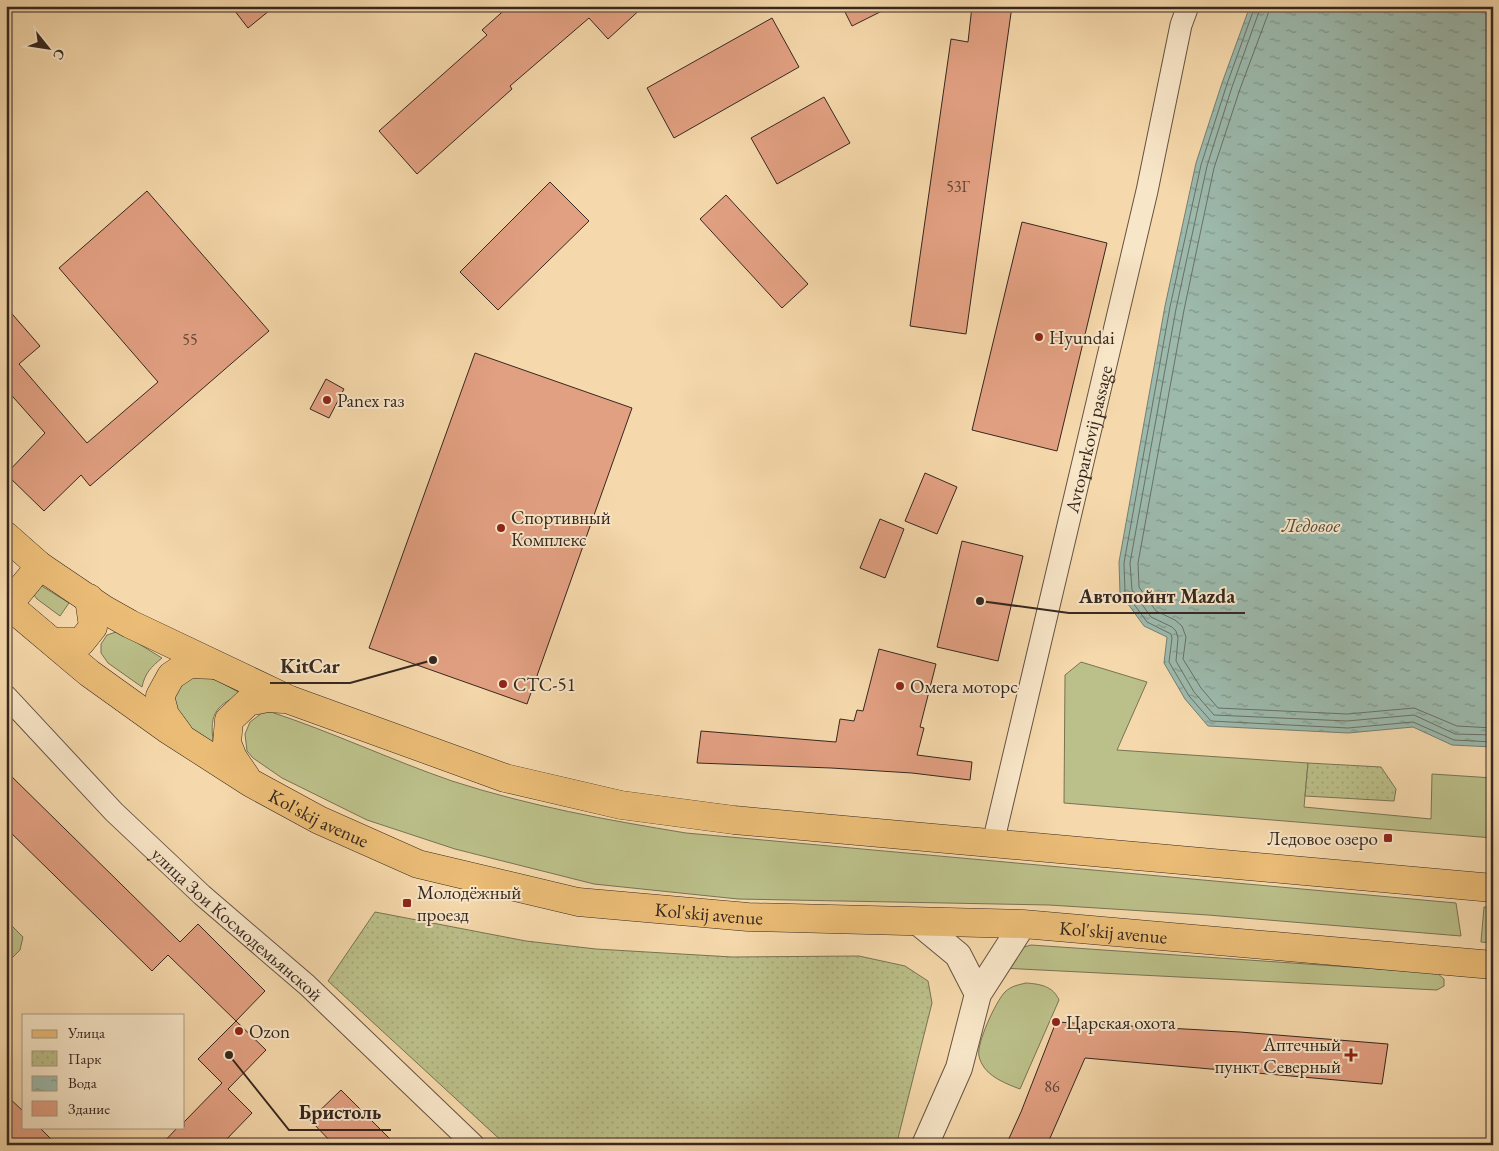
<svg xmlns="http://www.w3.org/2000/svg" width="1499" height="1151" font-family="'EB Garamond',serif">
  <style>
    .grass { fill: #bbbf89; stroke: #787354 }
    .park { fill: url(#park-dots); stroke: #787354 }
    .water { fill: url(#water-ripples); stroke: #737f74 }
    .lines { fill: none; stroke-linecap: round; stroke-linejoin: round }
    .shore { stroke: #697066; stroke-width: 1 }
    .building { fill: #e2a082; stroke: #36271f }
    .minor-casing { stroke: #665342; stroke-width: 23 }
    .tertiary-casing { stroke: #665342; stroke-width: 28 }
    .primary-casing { stroke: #36271f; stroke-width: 29 }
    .minor { stroke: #f8e6c8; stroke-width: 21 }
    .tertiary { stroke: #f8e6c8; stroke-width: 26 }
    .primary { stroke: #eabc76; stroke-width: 28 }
    .poi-dot { fill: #8f2418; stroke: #f8e6c8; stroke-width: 2 }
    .labels { text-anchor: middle; stroke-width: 4; stroke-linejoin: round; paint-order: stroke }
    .number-label { font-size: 16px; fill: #614538 }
    .poi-label { font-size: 19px; fill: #36271f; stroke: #f8e6c8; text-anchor: start }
    .street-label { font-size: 19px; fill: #36271f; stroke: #f8e6c8 }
    .water-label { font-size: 20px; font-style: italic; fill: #504c42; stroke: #f8e6c8 }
    .leader { fill: none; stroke: #36271f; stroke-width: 2 }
    .callout-dot { fill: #36271f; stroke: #f8e6c8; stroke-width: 2 }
    .callout-label { font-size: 20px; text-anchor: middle; font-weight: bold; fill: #36271f; stroke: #f8e6c8; stroke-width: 4; stroke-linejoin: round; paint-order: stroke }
  </style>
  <defs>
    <pattern id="park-dots" width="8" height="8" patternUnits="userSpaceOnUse" patternTransform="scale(1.25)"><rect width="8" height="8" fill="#bbbf89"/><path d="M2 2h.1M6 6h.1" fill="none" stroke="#a1a476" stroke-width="1.8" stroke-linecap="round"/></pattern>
    <pattern id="water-ripples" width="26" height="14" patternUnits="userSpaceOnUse" patternTransform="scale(1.25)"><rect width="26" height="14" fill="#9cb9ac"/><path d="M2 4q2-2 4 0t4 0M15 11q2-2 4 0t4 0" fill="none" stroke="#80968b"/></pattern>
  </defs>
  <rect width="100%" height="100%" fill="#f5d8ab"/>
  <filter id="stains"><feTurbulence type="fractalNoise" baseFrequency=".004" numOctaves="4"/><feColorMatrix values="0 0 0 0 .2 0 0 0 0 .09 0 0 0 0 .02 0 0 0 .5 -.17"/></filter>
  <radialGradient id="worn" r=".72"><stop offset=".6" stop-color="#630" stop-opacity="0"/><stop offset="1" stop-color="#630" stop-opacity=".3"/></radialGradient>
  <path class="grass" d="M37,583l32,20 -9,13 -23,-17 -6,-8z
    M116,632l10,4 36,22c-11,9 -17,15 -20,29l-34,-24 -7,-10v-9l6,-9z
    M1081,662l66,20 -30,68 191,13 -4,44 127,12 1,-45 61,4v60l-429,-35 1,-128z
    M204,673l38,21c-29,12 -33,22 -28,53l-32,-21 -9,-17 2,-20 13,-11z
    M271,712c61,20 120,48 181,69 77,25 155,39 234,52l770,70 5,33 -253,-21 -159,-10 -311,-6 -144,-15 -139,-35 -88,-29 -85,-42 -29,-20 -6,-7 -2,-17 5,-12 12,-9z
    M1484,907h9v36l-12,-1z
    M6,920l17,17 -3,13 -14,14z
    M1031,945l406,28 7,6v7l-7,4 -436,-22 16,-19z
    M1026,983c14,1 27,3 33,17l-39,89c-16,-6 -37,-14 -41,-33 -3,-12 17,-55 26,-64 6,-6 13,-7 21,-9z"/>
  <path class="park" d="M1308,763l73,4 15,22 -2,12 -89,-5z
    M375,912l151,29 70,8 136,8 127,-1 46,10 23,15 4,22 -34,135 -3,7h-389l-178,-164z"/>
  <path class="water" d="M1250,6h243v741l-41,-2 -39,-18 -65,6 -140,-7 -23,-27 -21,-36 3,-26 -23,-11 -24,-33 -1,-31 46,-256 31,-143 26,-80z"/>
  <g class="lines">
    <path class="shore" d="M1255,6l-28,78 -26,81 -31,142 -46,256 1,29 22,30 24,12 1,4 -3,24 20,34 22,25 137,7 65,-6 41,18 39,2
      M1261,6l-29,81 -25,79 -31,143 -46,254 2,27 19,27 21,10 4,4 2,7 -2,23 18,31 20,23 133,6 67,-6 41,19 38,1
      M1269,6l-1,8 -28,75 -26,79 -30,142 -46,253 1,24 17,24 19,9 7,6 4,11 -3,22 18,29 17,20 129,6 67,-6 43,18 36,2"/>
  </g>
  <path class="building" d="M231,6h44l-27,22z
    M509,6h135l-36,33 -19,-21 -79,68 2,3 -95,85 -38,-43 108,-96 -5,-5z
    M842,6h50l-40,20z
    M972,6h40l-46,328 -56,-8 41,-287 17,3z
    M772,18l27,49 -125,71 -27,-50z
    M824,97l26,46 -73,41 -26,-46z
    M550,182l39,39 -91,89 -38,-38z
    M147,191l122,140 -179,155 -9,-11 -37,36 -38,-37 39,-41 -39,-44v-82l34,39 -21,18 68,79 71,-61 -99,-114z
    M726,195l82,89 -26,24 -82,-89z
    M1022,222l85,21 -50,208 -85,-21z
    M475,353l157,55 -105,296 -158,-56z
    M326,379l18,10 -15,29 -19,-9z
    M925,473l32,14 -20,47 -32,-13z
    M880,519l24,10 -19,49 -25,-10z
    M962,541l61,15 -25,105 -61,-14z
    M879,649l57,15 -16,63 4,1 -7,27 55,7 -2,18 -58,-7 -81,-5 -134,-5 4,-32 135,11 4,-23 14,2 3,-11 6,1z
    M6,771l174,171 18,-18 67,67 -29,30 -68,-66 -16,16 -146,-143z
    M236,1021l30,29 -38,39 24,24 -31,32h-60l17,-18h6v-5l38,-39 -24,-24z
    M1056,1022l184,10 148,12 -6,40 -297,-26 -38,87h-41l15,-33z
    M341,1090l55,55h-62l-24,-25z
    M6,1095l18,17v15h15l18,18h-51z"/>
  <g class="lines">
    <defs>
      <g id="minor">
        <path id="s1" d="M6,696l108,116 88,83 105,90 167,160"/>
        <path id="s2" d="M993,843l154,-652 34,-166 7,-19"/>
      </g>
      <path id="tertiary" d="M918,922l40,33 20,39
        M925,1145l34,-77 19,-74 45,-70"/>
      <g id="primary">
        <path d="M6,536l34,30 65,44 25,14 160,76 215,78 116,27 113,15 759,68"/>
        <path id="s3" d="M6,603l83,70 78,56 84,54 68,37 99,44 160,38 170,15 275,7 470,41"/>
        <path d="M8,605l32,-39"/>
        <path d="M53,642h28l12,-15 -4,-29"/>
        <path d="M179,734l-14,-19 -5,-19 11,-20 18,-12 26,1"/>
        <path d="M246,777l-13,-19 -6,-15 2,-23 19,-18 19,-4 16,1"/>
      </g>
    </defs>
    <use href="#minor" class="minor-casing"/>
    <use href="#tertiary" class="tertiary-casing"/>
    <use href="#primary" class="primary-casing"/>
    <use href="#minor" class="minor"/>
    <use href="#tertiary" class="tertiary"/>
    <use href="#primary" class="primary"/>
  </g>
  <g class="poi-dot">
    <circle cx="1039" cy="337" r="5"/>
    <circle cx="327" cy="400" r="5"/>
    <circle cx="501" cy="528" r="5"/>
    <circle cx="503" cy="684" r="5"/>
    <circle cx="900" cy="686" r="5"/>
    <rect x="1383" y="833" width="10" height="10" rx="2.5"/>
    <rect x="402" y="898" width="10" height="10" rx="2.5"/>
    <circle cx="1056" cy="1022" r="5"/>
    <circle cx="239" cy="1031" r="5"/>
    <path d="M1348.5 1047.5h5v5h5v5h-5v5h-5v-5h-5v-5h5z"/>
  </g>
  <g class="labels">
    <g class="number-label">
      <text x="958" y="192">53Г</text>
      <text x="190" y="345">55</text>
      <text x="1052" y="1092">86</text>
    </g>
    <g class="poi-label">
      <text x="1049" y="344">Hyundai</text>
      <text x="337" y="407">Panex газ</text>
      <text x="511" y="524">Спортивный<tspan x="511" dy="22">Комплекс</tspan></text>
      <text x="513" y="691">СТС-51</text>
      <text x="910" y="693">Омега моторс</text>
      <text x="1378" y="845" text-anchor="end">Ледовое озеро</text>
      <text x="417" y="899">Молодёжный<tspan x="417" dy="22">проезд</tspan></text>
      <text x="1066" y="1029">Царская охота</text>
      <text x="249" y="1038">Ozon</text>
      <text x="1341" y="1051" text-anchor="end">Аптечный<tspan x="1341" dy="22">пункт Северный</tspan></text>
    </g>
    <g class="street-label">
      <text dy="7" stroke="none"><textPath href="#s2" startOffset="415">Avtoparkovij passage</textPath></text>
      <text dy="7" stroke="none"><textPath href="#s3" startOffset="381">Kol'skij avenue</textPath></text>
      <text dy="7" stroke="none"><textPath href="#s3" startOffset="786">Kol'skij avenue</textPath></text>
      <text dy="7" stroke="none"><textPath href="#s1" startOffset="325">улица Зои Космодемьянской</textPath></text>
      <text dy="7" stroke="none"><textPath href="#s3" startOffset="1191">Kol'skij avenue</textPath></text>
    </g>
    <g class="water-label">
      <text x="1311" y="532">Ледовое</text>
    </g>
  </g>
  <path class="leader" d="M980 601L1069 613H1245M433 660L350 683H270M229 1055L289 1130H391"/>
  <g class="callout-dot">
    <circle cx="980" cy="601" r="5"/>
    <circle cx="433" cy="660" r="5"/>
    <circle cx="229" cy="1055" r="5"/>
  </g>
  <g class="callout-label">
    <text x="1157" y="603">Автопойнт Mazda</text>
    <text x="310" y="673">KitCar</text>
    <text x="340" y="1119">Бристоль</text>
  </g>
  <rect width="1499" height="1151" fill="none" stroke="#f5d8ab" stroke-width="25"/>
  <rect x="8" y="8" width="1484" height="1136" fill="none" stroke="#36271f" stroke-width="2.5"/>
  <rect x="12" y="12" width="1474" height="1126" fill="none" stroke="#36271f"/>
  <rect x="22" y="1014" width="162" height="115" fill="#f8e6c8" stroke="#aa9a84"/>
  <rect x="32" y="1030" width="25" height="8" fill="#eabc76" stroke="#aa9a84"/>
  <text x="68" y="1038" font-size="15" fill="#36271f">Улица</text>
  <rect x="32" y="1051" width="25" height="15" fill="url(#park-dots)" stroke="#aa9a84"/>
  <text x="68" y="1064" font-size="15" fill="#36271f">Парк</text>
  <rect x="32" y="1076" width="25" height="15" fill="url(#water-ripples)" stroke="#aa9a84"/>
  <text x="68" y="1088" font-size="15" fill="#36271f">Вода</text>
  <rect x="32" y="1101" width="25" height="15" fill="#e2a082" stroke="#aa9a84"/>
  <text x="68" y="1114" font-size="15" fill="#36271f">Здание</text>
  <g transform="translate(48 48) rotate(120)" stroke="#f8e6c8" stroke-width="4" paint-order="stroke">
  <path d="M0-4L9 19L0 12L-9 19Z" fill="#36271f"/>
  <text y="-8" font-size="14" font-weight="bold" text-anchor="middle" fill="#36271f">С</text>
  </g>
  <rect width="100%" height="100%" filter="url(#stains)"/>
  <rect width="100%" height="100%" fill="url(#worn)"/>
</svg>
